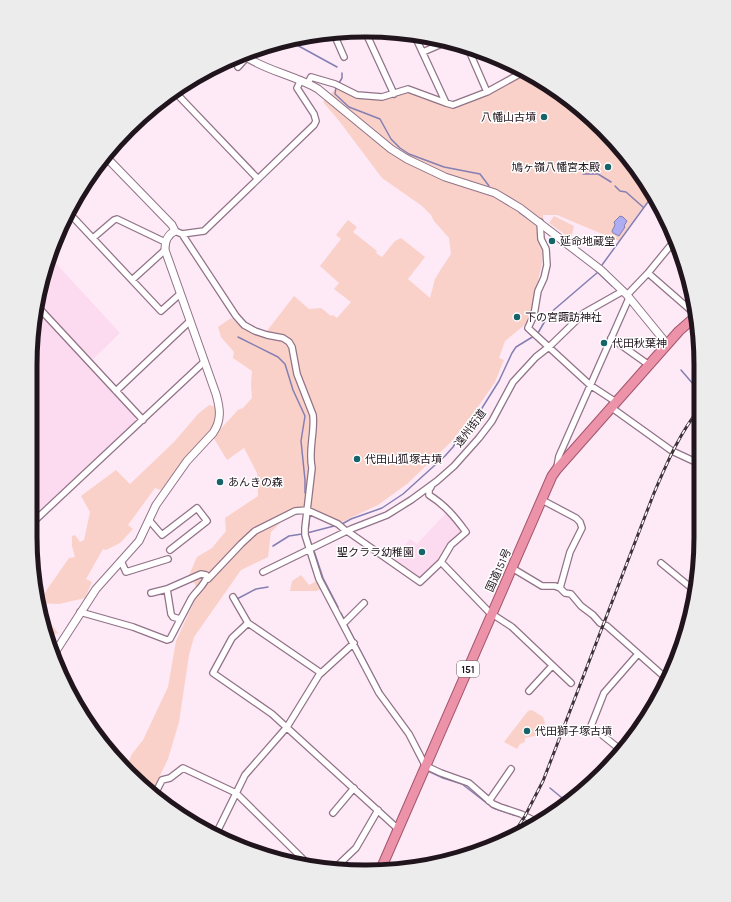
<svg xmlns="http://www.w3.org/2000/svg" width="731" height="902" font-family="Karla,'Noto Sans JP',sans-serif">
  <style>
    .built { fill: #fcdaf0 }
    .green { fill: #fad1c8 }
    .water { fill: #aeadf2; stroke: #847fb2 }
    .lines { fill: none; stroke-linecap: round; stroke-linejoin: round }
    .stream { stroke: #847fb2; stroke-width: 1.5 }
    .minor-casing { stroke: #917387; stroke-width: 8 }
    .tertiary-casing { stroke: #917387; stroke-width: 9 }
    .trunk-casing { stroke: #a2556a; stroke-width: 11 }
    .minor { stroke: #fff; stroke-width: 5.5 }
    .tertiary { stroke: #fff; stroke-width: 7 }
    .trunk { stroke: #ec93aa; stroke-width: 9 }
    .rail-casing { stroke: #3f323b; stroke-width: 3 }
    .rail { stroke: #fff; stroke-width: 1.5; stroke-dasharray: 4.5; stroke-linecap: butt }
    .poi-dot { fill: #16646a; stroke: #fff; stroke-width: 1.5 }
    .labels { text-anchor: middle; stroke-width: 3; stroke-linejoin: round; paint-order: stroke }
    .shield { fill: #fff; stroke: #645b61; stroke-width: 1 }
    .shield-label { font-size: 10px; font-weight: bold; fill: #21151d }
    .poi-label { font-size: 11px; fill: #21151d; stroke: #fff; text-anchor: start }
    .street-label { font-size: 11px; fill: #21151d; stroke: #fff }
    .rim { fill: none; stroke: #21151d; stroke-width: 5 }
  </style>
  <rect width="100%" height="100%" fill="#fee9f7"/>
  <path class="built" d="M51,258l69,75 -29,28 -51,-55z
    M38,311l97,104v9l-105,98 1,-179z
    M448,511l15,20 -23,28 -21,19h-3l-25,-17 19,-22 7,5z"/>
  <path class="green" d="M525,71l8,4 54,38 45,48 20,34 -33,46 -62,-26h-14l-1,48 -9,40v12l-6,8 -22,18 -6,17 5,2 -9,22 -15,22 -28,37 -45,43 -29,21 -36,17 -29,-13 -25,6 -17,17 -3,25 -27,13 -47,67 -5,18 -10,67 -11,37 -16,33 -24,-18 -7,-10 7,-1 4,-9 11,-14 25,-53 8,-46 23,-50 -10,-16 8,-18 15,-9 14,-17 -1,-13 33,-22 -1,-23 -13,-25 -17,12 -14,-23 25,-27 5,-2 9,-10 -1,-14 1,-13 -19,-13 1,-6 -13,-15 -3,-10 13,-9 9,8 23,10 31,-40 15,13 12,-1 10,8 2,-1 4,3 14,-16 -17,-13 5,-6 -19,-17 21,-27 -5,-4 12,-15 9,7 -4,5 24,19 -1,2 6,4 13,-16 6,-3 24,19 -17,22 22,19 5,-19 6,-10 10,-15 -2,-16 -15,-17 -3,-6 -9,-9 -40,-28 -42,-56 -17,-20 15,-16 10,5 34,6 26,-8 45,16z
    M554,216l20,10 -3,13 -22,-16z
    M209,405l7,2v18l-25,26 -30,39 -6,-2 -27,37 5,4 -13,14 -14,7 -3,-1 -17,30 6,3 -7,16 -26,6 -20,-1 9,-15 21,-30 6,-1 -3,-11v-10l3,-1 5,7 4,-2 6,-28 -9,-16 35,-26 14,14 44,-42 24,-28z
    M301,575l8,10 8,-4 5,8 -6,2h-26l2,-10z
    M40,613l3,1 15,19 -11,4 -6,-14z
    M532,710l11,7 2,6 -5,12 -15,3v4l-5,2 -3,5 -13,-7 24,-31z"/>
  <path class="water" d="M620,216l3,1 4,4 -3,5 1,1 -6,9 -6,-3 -1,-2 3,-6 -1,-3z"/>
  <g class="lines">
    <path class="stream" d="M291,39l4,5 42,23
      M339,83l3,-5v-5
      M336,87l-1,7 14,13 31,12 11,20 9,9 9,6 35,13 36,7 9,12
      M583,174h15l13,8
      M615,186l5,5 6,1 17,15
      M520,213l10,7
      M602,265l51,-70
      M594,269l18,17
      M538,333l11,-19 49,-42
      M238,337l40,20 7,7 8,26 12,26 -4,25 4,39v13
      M681,370l19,22
      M342,524l9,-5 31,-11 21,-14 42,-38 8,-9 11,-17 8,-6 27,-43 13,-28 4,-6 18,-11
      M308,532l2,-18
      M307,533l27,-7
      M308,534l3,9
      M273,546l16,-10 13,-2
      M314,551l9,27 15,29
      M237,599l19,-10 12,-2
      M341,613l3,6
      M347,625l37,71
      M428,771l15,7 19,6 31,24 21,7
      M550,788l17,14
      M530,822l4,2"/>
    <defs>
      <path id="minor" d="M365,31l29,63
        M333,32l11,25
        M414,34l32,69 7,2 34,-13 38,-21
        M467,46l20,46
        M423,52l23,-10
        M238,67l9,-10
        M308,83l3,-6 24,7 22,11 25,2 26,-8 38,14
        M174,91l84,88
        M70,214l91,97 19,-17
        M540,222l1,17 5,10 1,16 -3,13 -6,13 -4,24 -6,13 62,57 26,17
        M175,231l7,3 54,82 8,9 11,6 12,4 16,3 6,4 3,5 5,27 16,41c2,18 -5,35 -1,53l-7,60v7l14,44 60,114 30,41 15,29 2,3 15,7 28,10 24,21 7,3 21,7 16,8
        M182,234l22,-3 110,-106 2,-4 -2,-7 -17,-26 4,-8
        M93,238l21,-18 3,-1 48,23
        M648,273l47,41
        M132,280l33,-30
        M627,295l21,-22 27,-33
        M39,308l104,112
        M611,338l38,27
        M116,391l74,-70
        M612,408l60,43 28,13
        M557,467l2,-11 70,-158
        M431,487l-2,3v5c16,10 26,22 37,37l-15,13 -10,17 48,50 23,15 59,56
        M149,520l13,15 35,-27 10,13 -37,29
        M30,525l174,-163
        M347,531l73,51 21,-20
        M121,561l5,11 42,-13
        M661,563l34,28
        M512,568l30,18h13l5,2 10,-36 12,-24 -2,-6 -4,-4 -34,-18
        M263,572l88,-43 36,-14 24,-15 26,-19 17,-15 25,-28 13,-17 21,-39 23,-25 14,-11 34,-33 39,-22
        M208,579l33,-35 14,-13 40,-20 12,-1 31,14 8,7
        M560,588l5,5 6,1 10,12 12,9 7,8 7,3 61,54
        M167,589l4,25 2,3 7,2
        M233,597l15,26
        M80,612l53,15 34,13 3,-1 21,-40c4,-7 15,-15 16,-23l-1,-1 -5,-1 -34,15 -16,4
        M343,624l21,-21
        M321,673l-73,-50 -16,15 -19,35 59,41 126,115
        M529,691l23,-25
        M622,751l-31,-25 13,-33 34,-39
        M155,794l7,-14 8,-2 13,-10 53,25 72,71
        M489,801l22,-32
        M333,813l21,-25
        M216,834l29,-59 42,-48 32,-52 35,-32
        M335,868l21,-20 22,-38"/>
      <path id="tertiary" d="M243,55c23,16 51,20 75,34l73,60 16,10 38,18 50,16 25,15 81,62 26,25 40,49
        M54,654l42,-65 43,-48 17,-36 31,-44 26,-28c9,-13 7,-25 3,-39l-51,-144c0,-9 2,-15 10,-19l-3,-6 -66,-68"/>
      <path id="trunk" d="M380,871l172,-395 5,-7 122,-138 17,-15"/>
    </defs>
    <use href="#minor" class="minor-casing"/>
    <use href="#tertiary" class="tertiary-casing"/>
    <use href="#trunk" class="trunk-casing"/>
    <use href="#minor" class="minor"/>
    <use href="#tertiary" class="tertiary"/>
    <use href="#trunk" class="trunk"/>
    <defs>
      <path id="rail" d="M510,839l15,-23 18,-35 111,-288c13,-30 25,-59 46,-85"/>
    </defs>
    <use href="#rail" class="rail-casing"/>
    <use href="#rail" class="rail"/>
  </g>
  <g class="poi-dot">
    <circle cx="544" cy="117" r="4"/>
    <circle cx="608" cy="167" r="4"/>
    <circle cx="552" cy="241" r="4"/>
    <circle cx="517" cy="317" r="4"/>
    <circle cx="604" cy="343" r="4"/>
    <circle cx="357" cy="459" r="4"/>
    <circle cx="220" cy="482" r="4"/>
    <circle cx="422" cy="552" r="4"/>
    <circle cx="527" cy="731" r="4"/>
  </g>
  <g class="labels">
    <rect class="shield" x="457" y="661" width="22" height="16" rx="3"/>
    <g class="shield-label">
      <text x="468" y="673">151</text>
    </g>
    <g class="poi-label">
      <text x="536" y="121" text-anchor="end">八幡山古墳</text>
      <text x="600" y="171" text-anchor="end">鳩ヶ嶺八幡宮本殿</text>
      <text x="560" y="245">延命地蔵堂</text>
      <text x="525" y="321">下の宮諏訪神社</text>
      <text x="612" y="347">代田秋葉神</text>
      <text x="365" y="463">代田山狐塚古墳</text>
      <text x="228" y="486">あんきの森</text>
      <text x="414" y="556" text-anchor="end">聖クララ幼稚園</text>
      <text x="535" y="735">代田獅子塚古墳</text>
    </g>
    <g class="street-label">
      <text transform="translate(470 428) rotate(-53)" y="4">遠州街道</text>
      <text transform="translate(498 570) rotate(-66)" y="4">国道151号</text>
    </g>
  </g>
  <path d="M0 0H731V902H0ZM365 37H366A328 328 0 0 1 694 365V537A328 328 0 0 1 366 865H365A328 328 0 0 1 37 537V365A328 328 0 0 1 365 37Z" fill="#edeced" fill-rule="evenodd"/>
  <path class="rim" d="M365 37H366A328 328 0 0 1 694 365V537A328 328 0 0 1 366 865H365A328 328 0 0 1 37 537V365A328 328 0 0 1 365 37Z"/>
</svg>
